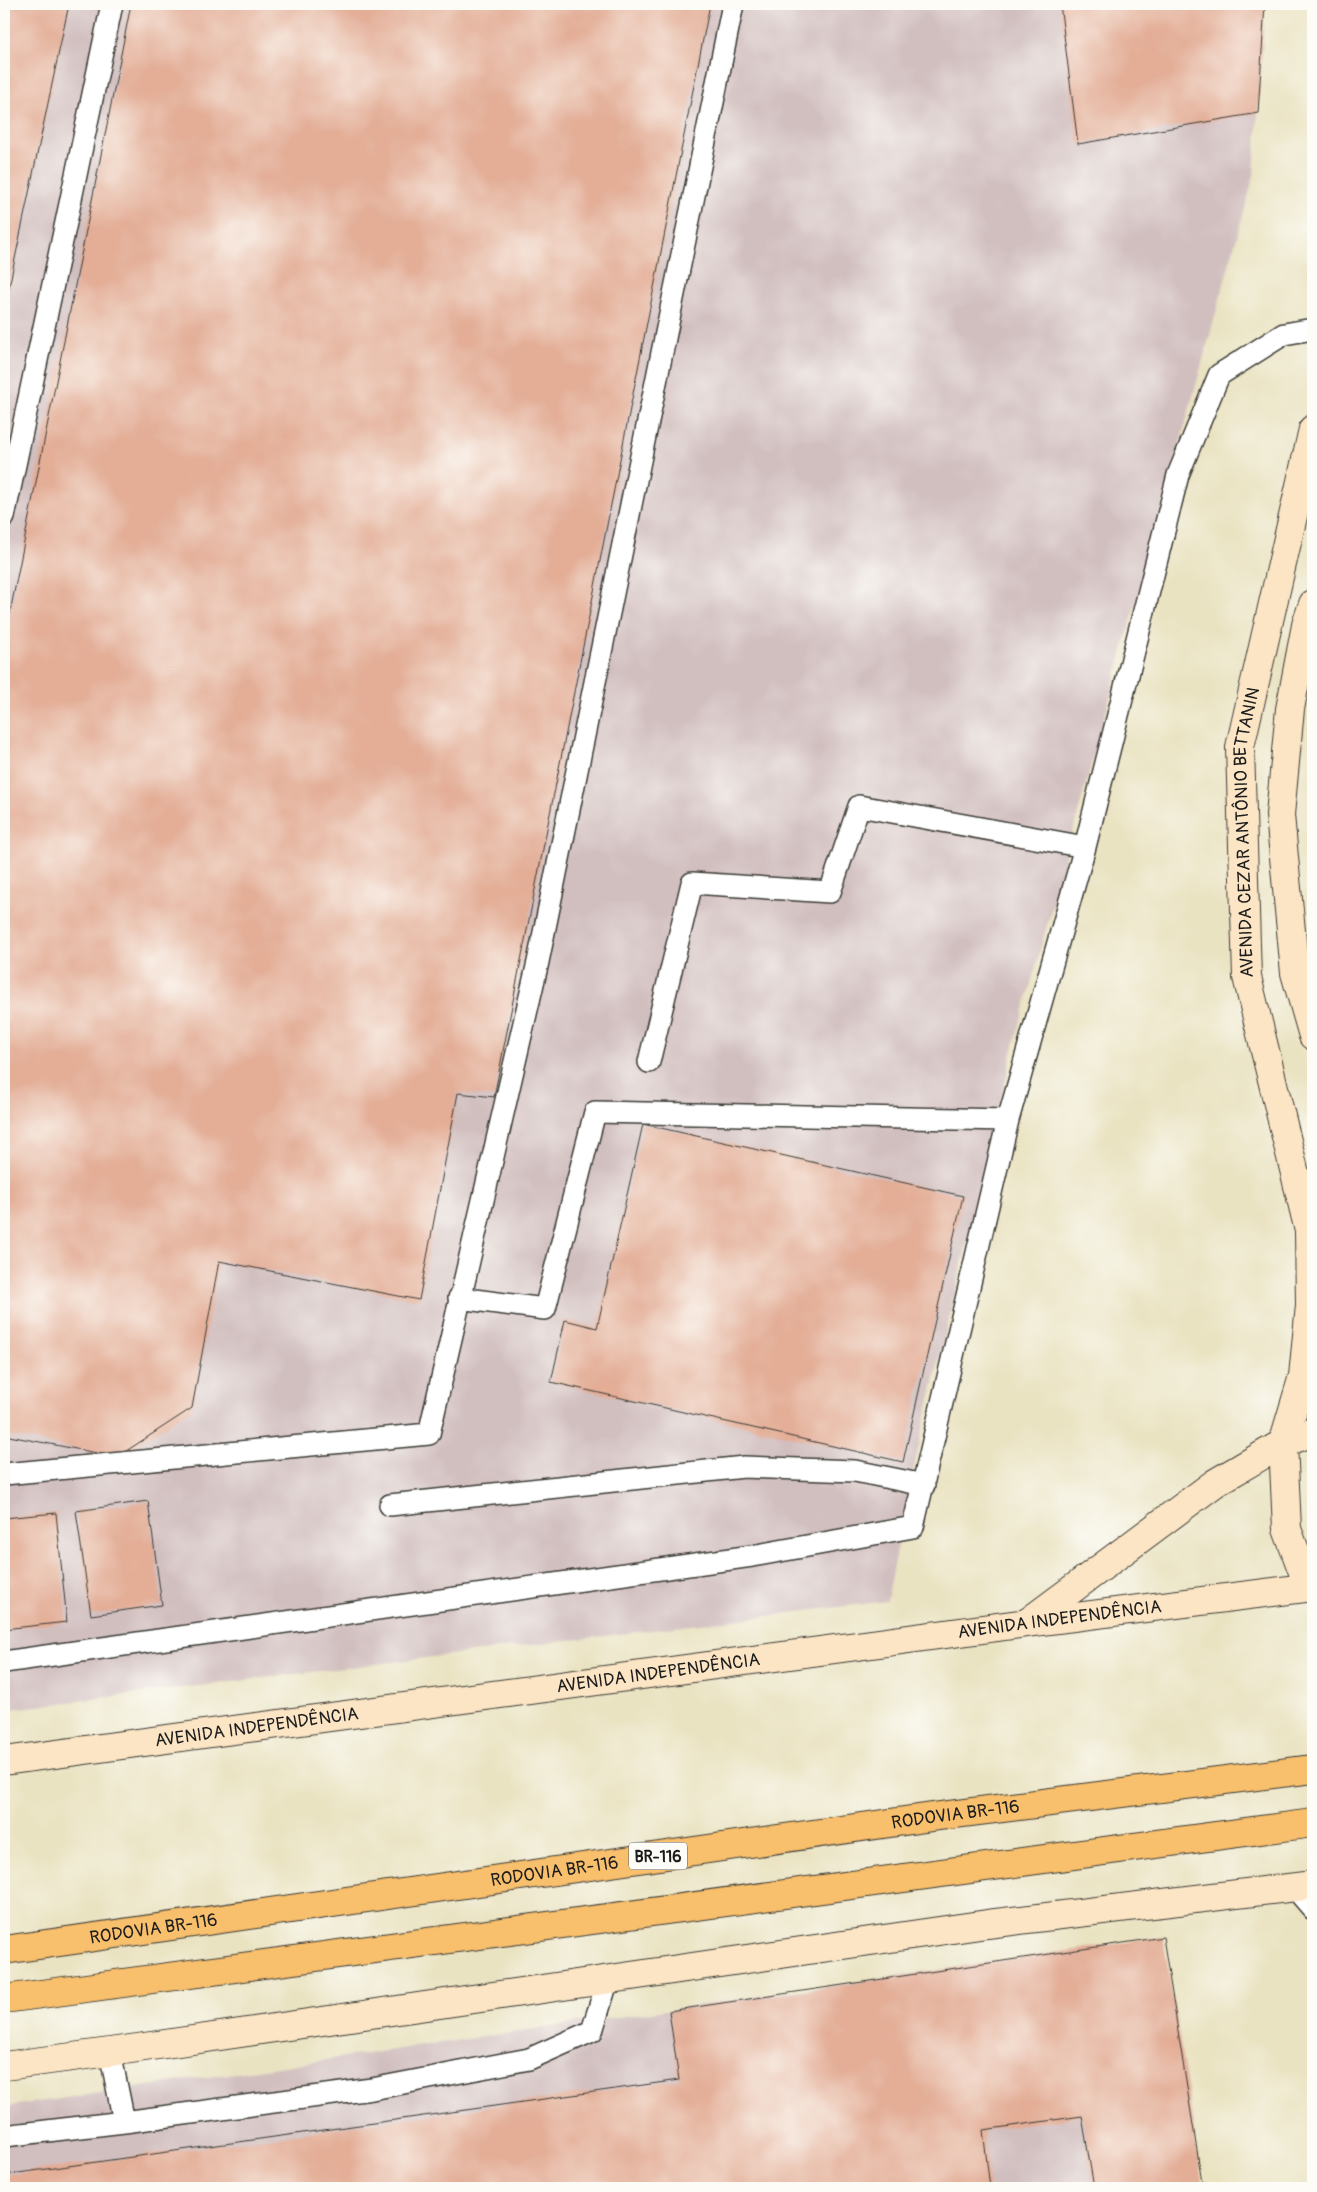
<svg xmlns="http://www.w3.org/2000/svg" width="1317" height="2192" font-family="Pangolin,sans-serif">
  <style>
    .industrial { fill: #d1bfbf }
    .building { fill: #e3ad96 }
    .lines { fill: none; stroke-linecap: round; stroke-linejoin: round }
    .service-casing { stroke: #3b3a35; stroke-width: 24 }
    .secondary-casing { stroke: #3b3a35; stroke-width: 30 }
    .motorway-casing { stroke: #3b3a35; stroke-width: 30 }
    .service { stroke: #fff; stroke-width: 21 }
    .secondary { stroke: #fce5c4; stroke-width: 28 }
    .motorway { stroke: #f8bf6c; stroke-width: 28 }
    .labels { text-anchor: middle; stroke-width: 4.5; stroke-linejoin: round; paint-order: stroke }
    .shield { fill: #fdfcf7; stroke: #605f5e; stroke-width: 1 }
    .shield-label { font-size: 16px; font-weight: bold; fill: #1c1c1c }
    .street-label { font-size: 18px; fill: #1c1c1c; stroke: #fdfcf7 }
  </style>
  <rect width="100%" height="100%" fill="#fdfcf7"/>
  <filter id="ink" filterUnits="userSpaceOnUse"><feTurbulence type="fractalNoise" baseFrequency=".02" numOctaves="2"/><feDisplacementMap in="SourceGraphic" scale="10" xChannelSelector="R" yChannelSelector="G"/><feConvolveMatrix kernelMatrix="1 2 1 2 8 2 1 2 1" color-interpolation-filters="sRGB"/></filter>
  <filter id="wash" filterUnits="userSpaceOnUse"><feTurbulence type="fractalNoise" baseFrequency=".0096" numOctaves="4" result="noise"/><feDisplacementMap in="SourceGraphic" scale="20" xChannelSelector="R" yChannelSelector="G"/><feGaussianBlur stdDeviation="1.12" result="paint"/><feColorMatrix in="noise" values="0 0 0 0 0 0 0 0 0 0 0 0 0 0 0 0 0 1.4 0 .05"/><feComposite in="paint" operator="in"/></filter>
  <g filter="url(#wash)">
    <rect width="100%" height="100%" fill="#eae3c2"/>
    <path class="industrial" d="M4,4h1261l-11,171 -240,870 -103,434 -24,122 -883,109z
      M1163,1937l40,251h-1199v-81z"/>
    <g id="blocks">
      <path class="building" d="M4,4h65l-64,302h-1z
        M131,4h579l-216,1093 -36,-4 -39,207 -200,-39 -27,147 -75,49 -113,-22v-792z
        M1060,4h205l-7,109 -180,31z
        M643,1124l320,72 -60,266 -352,-80 14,-62 32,8z
        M148,1501l14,104 -71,10 -15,-104z
        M56,1513l11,109 -63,7v-111z
        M1163,1937l40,251h-109l-12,-72 -99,14 7,58h-986v-13l675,-95 -10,-69z"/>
    </g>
  </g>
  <g filter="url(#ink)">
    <use href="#blocks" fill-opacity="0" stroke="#3b3a35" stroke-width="1"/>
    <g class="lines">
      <defs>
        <path id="service" d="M4,517l108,-513
          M649,1062l43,-179 138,9 29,-86 226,41
          M459,1298l86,11 50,-197 413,8
          M4,1474l425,-40 109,-472 195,-958
          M390,1505l354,-38 111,4 69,14
          M4,1662l748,-106 161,-29 95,-407 77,-273 93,-372 41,-100 65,-41 29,-5
          M1294,1887l19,22
          M124,2122l248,-33 157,-30 63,-28 16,-52
          M4,2136l120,-14 -14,-70"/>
        <g id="secondary">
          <path d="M1313,604l-7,21 -16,84 -10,106 15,158 18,63"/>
          <path id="s1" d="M1309,1588l-22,-59 -4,-86 20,-67 7,-71 -1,-74 -62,-254 -7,-230 73,-318"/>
          <path d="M1028,1622l187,-139 68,-40 30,-11"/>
          <path id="s2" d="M4,1761l1023,-138 286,-36"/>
          <path d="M4,2066l106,-14 877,-128 326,-39"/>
        </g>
        <g id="motorway">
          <path id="s3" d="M4,1950l928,-133 381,-48"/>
          <path d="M4,1999l1309,-176"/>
        </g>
      </defs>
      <use href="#service" class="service-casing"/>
      <use href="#secondary" class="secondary-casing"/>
      <use href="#motorway" class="motorway-casing"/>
      <use href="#service" class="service"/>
      <use href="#secondary" class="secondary"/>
      <use href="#motorway" class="motorway"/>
    </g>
  </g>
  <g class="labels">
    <rect class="shield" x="629" y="1842.5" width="58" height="27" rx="4"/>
    <g class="shield-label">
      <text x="658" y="1862">BR-116</text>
    </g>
    <g class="street-label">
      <text dy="6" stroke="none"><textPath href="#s1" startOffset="771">AVENIDA CEZAR ANTÔNIO BETTANIN</textPath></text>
      <text dy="6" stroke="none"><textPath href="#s2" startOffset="1065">AVENIDA INDEPENDÊNCIA</textPath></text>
      <text dy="6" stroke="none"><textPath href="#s2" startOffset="660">AVENIDA INDEPENDÊNCIA</textPath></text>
      <text dy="6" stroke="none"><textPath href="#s2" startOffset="255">AVENIDA INDEPENDÊNCIA</textPath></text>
      <text dy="6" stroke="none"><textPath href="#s3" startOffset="961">RODOVIA BR-116</textPath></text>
      <text dy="6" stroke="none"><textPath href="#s3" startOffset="556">RODOVIA BR-116</textPath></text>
      <text dy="6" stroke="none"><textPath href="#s3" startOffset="151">RODOVIA BR-116</textPath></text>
    </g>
  </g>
  <rect width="1317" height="2192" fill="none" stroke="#fdfcf7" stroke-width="20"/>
</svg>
